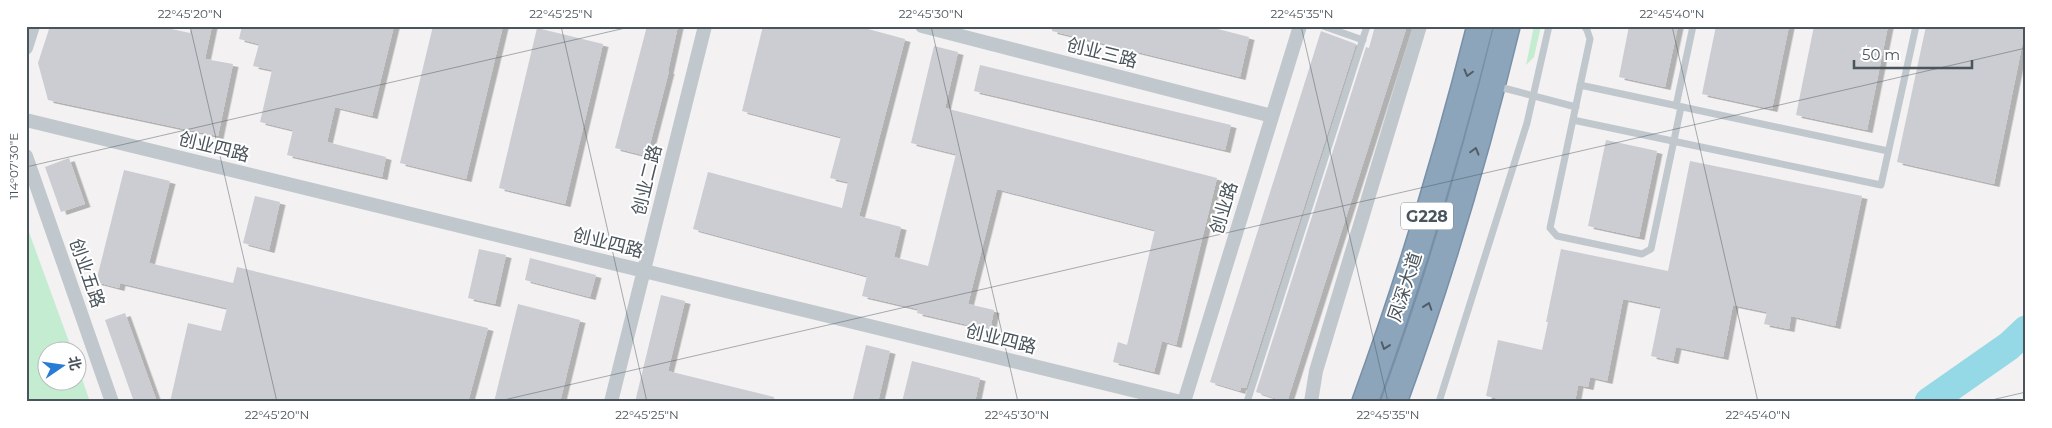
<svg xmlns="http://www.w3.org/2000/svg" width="2052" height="428" font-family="Montserrat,'Noto Sans SC',sans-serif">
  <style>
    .green { fill: #c3ecd1 }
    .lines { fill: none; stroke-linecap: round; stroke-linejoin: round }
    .river { stroke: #94d9e5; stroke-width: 29 }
    .building { fill: #cbcdd2; filter: url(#shadow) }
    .highway-casing { stroke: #7890a7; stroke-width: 28 }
    .lane { stroke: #c0c8ce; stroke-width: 7 }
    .street { stroke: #c0c8ce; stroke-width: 14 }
    .highway { stroke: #8ca5bb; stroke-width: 25 }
    .oneway { stroke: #515c66 }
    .ticks { fill: none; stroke: #4a545c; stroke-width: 1; stroke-opacity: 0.45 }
    .labels { text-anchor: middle; stroke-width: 4; stroke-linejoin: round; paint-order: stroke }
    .shield { fill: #fff; stroke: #80878d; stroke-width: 1 }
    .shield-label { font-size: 16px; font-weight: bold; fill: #4a545c }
    .street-label { font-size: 18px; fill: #4a545c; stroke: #fff }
    .neatline { fill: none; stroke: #4a545c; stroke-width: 2 }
    .ticks-label { font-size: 12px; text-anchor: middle; fill: #4a545c }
  </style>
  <defs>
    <filter id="shadow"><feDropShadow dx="5.5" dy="3" stdDeviation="0" flood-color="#0004"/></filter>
  </defs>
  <rect width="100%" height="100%" fill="#f3f1f1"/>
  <path class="green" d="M1534,26h7l-7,31 -8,8z
    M26,224l46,126h-24v30h30v-13l12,35h-64z"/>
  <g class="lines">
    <path class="river" d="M1929,402l80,-56 17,-16"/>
  </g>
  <path class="building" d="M50,26h107l33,7 1,-7h21l-7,33 28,5 -15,72 -170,-36 -10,-37z
    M242,26h152l-22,90 -37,-9 -8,35 59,15 -4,20 -95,-22 6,-25 -33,-8 12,-52 -19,-4 6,-22 -20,-5z
    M433,26h70l-37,153 -66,-16z
    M647,26h31l-10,45h1l-22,85 -32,-8z
    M763,26h94l48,13 -46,177 42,11 -7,30 34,9 28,-112 -45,-11 23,-97 24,6 -13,56 272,70 -41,167 -14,-4 -8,31 -41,-10 5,-20 9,3 28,-115 -158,-41 -29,115 26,6 -4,20 -73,-17 1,-4 -56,-13 5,-20 -174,-47 15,-57 134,36 6,-26 -18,-4 11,-41 -99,-26z
    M1052,26h154l43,11 -9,40 -188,-46z
    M1375,26h32l-120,376 -31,-10 110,-345 3,1z
    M1629,26h49l-13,61 -46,-10z
    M1716,26h73l-17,83 -70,-15z
    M1814,26h74l-21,104 -71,-15z
    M1926,26h100l-32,158 -97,-22z
    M537,28l66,16 -38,160 -66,-16z
    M1321,31l35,13 -110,344 -5,-1 -1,4 -30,-9z
    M980,65l251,60 -6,25 -251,-59z
    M1606,140l51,11 -18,86 -51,-11z
    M69,158l16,46 -24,8 -16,-45z
    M1690,161l172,35 -27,130 -44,-10 -2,13 -25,-5 3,-12 -34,-7 -10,52 -47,-10 -3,14 -22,-5 10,-49 -38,-8 -16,82 -17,-4 -2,10 -10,-2 -3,17h-61l-28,-6 12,-56 44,10 6,-28h-2l15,-73 107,22z
    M124,170l46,11 -21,82 84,20 4,-16 251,61 -20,74h-181l-15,-4v4h-102l18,-79 33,8 6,-23 -107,-25 -1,5 -23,-6z
    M255,196l25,6 -11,48 -26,-7z
    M479,249l27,6 -11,49 -27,-6z
    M530,258l66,17 -6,22 -65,-17z
    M661,295l24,6 -17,70 106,26 -1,5h-138z
    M518,304l62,16 -20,82h-66z
    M125,313l32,89h-23l-29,-82z
    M866,345l24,6 -12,51h-12l-13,-3z
    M912,361l68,17 -5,24h-73z"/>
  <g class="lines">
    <defs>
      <path id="highway" d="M1365,402c45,-123 83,-249 115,-376
        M1394,402c45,-123 82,-248 113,-376"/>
    </defs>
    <use href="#highway" class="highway-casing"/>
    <path class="lane" d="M1323,26l40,14
      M1584,26l3,4 3,9 -40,189 7,8 85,18 9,-5 30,-142
      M1580,85l308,66
      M1496,86l80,21
      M1676,106l17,-80
      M1573,120l308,65 35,-159
      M1247,402l120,-376
      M1439,402l88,-279 22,-97"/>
    <path class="street" d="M922,26l350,90
      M26,48l7,-22
      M26,120l1155,282
      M26,156l86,246
      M611,402l94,-376
      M1184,402l116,-376
      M1311,402l5,-31 104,-345"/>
    <use href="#highway" class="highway"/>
  </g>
  <defs><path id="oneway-chevron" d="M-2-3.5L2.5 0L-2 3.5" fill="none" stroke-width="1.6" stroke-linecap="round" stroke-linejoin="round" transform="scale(1.25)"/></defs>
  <g class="oneway">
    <use href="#oneway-chevron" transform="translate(1468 73) rotate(105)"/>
    <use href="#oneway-chevron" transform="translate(1475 151) rotate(-74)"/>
    <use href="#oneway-chevron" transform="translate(1428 306) rotate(-71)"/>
    <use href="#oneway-chevron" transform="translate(1385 346) rotate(109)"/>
  </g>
  <path class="ticks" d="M190,26l87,376M561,26l86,376M931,26l87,376M1301,26l87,376M1672,26l86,376M26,167l608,-141M495,402l1531,-354M1983,402l43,-10"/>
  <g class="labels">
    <rect class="shield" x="1401" y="202.5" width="52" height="27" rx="4"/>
    <g class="shield-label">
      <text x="1427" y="222">G228</text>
    </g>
    <g class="street-label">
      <text transform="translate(1102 53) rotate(14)" y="6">创业三路</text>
      <text transform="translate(214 147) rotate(14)" y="6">创业四路</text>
      <text transform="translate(647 180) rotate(-76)" y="6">创业二路</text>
      <text transform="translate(1224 208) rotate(-73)" y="6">创业路</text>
      <text transform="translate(608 243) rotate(14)" y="6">创业四路</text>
      <text transform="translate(87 273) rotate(71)" y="6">创业五路</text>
      <text transform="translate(1405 287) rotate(-72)" y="6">凤深大道</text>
      <text transform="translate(1001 339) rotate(14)" y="6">创业四路</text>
    </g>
  </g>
  <rect width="2052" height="428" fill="none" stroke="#ffffff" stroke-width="55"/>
  <g transform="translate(62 366) rotate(77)"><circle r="24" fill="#ffffff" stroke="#b7bbbe"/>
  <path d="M0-4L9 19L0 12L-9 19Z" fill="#287cd5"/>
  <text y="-8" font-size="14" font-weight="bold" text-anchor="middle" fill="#4a545c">北</text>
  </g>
  <path d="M1854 60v8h118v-8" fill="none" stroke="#4a545c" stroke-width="2.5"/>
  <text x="1862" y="60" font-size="15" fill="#4a545c" stroke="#ffffff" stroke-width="4" paint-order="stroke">50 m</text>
  <rect x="28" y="28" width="1996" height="372" class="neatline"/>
  <g class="ticks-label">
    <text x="190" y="18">22°45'20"N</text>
    <text x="561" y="18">22°45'25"N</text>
    <text x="931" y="18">22°45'30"N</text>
    <text x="1302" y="18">22°45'35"N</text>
    <text x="1672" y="18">22°45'40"N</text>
    <text transform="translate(14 166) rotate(-90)" y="4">114°07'30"E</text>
    <text x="277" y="419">22°45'20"N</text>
    <text x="647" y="419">22°45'25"N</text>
    <text x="1017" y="419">22°45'30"N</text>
    <text x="1388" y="419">22°45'35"N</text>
    <text x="1758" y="419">22°45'40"N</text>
  </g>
</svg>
